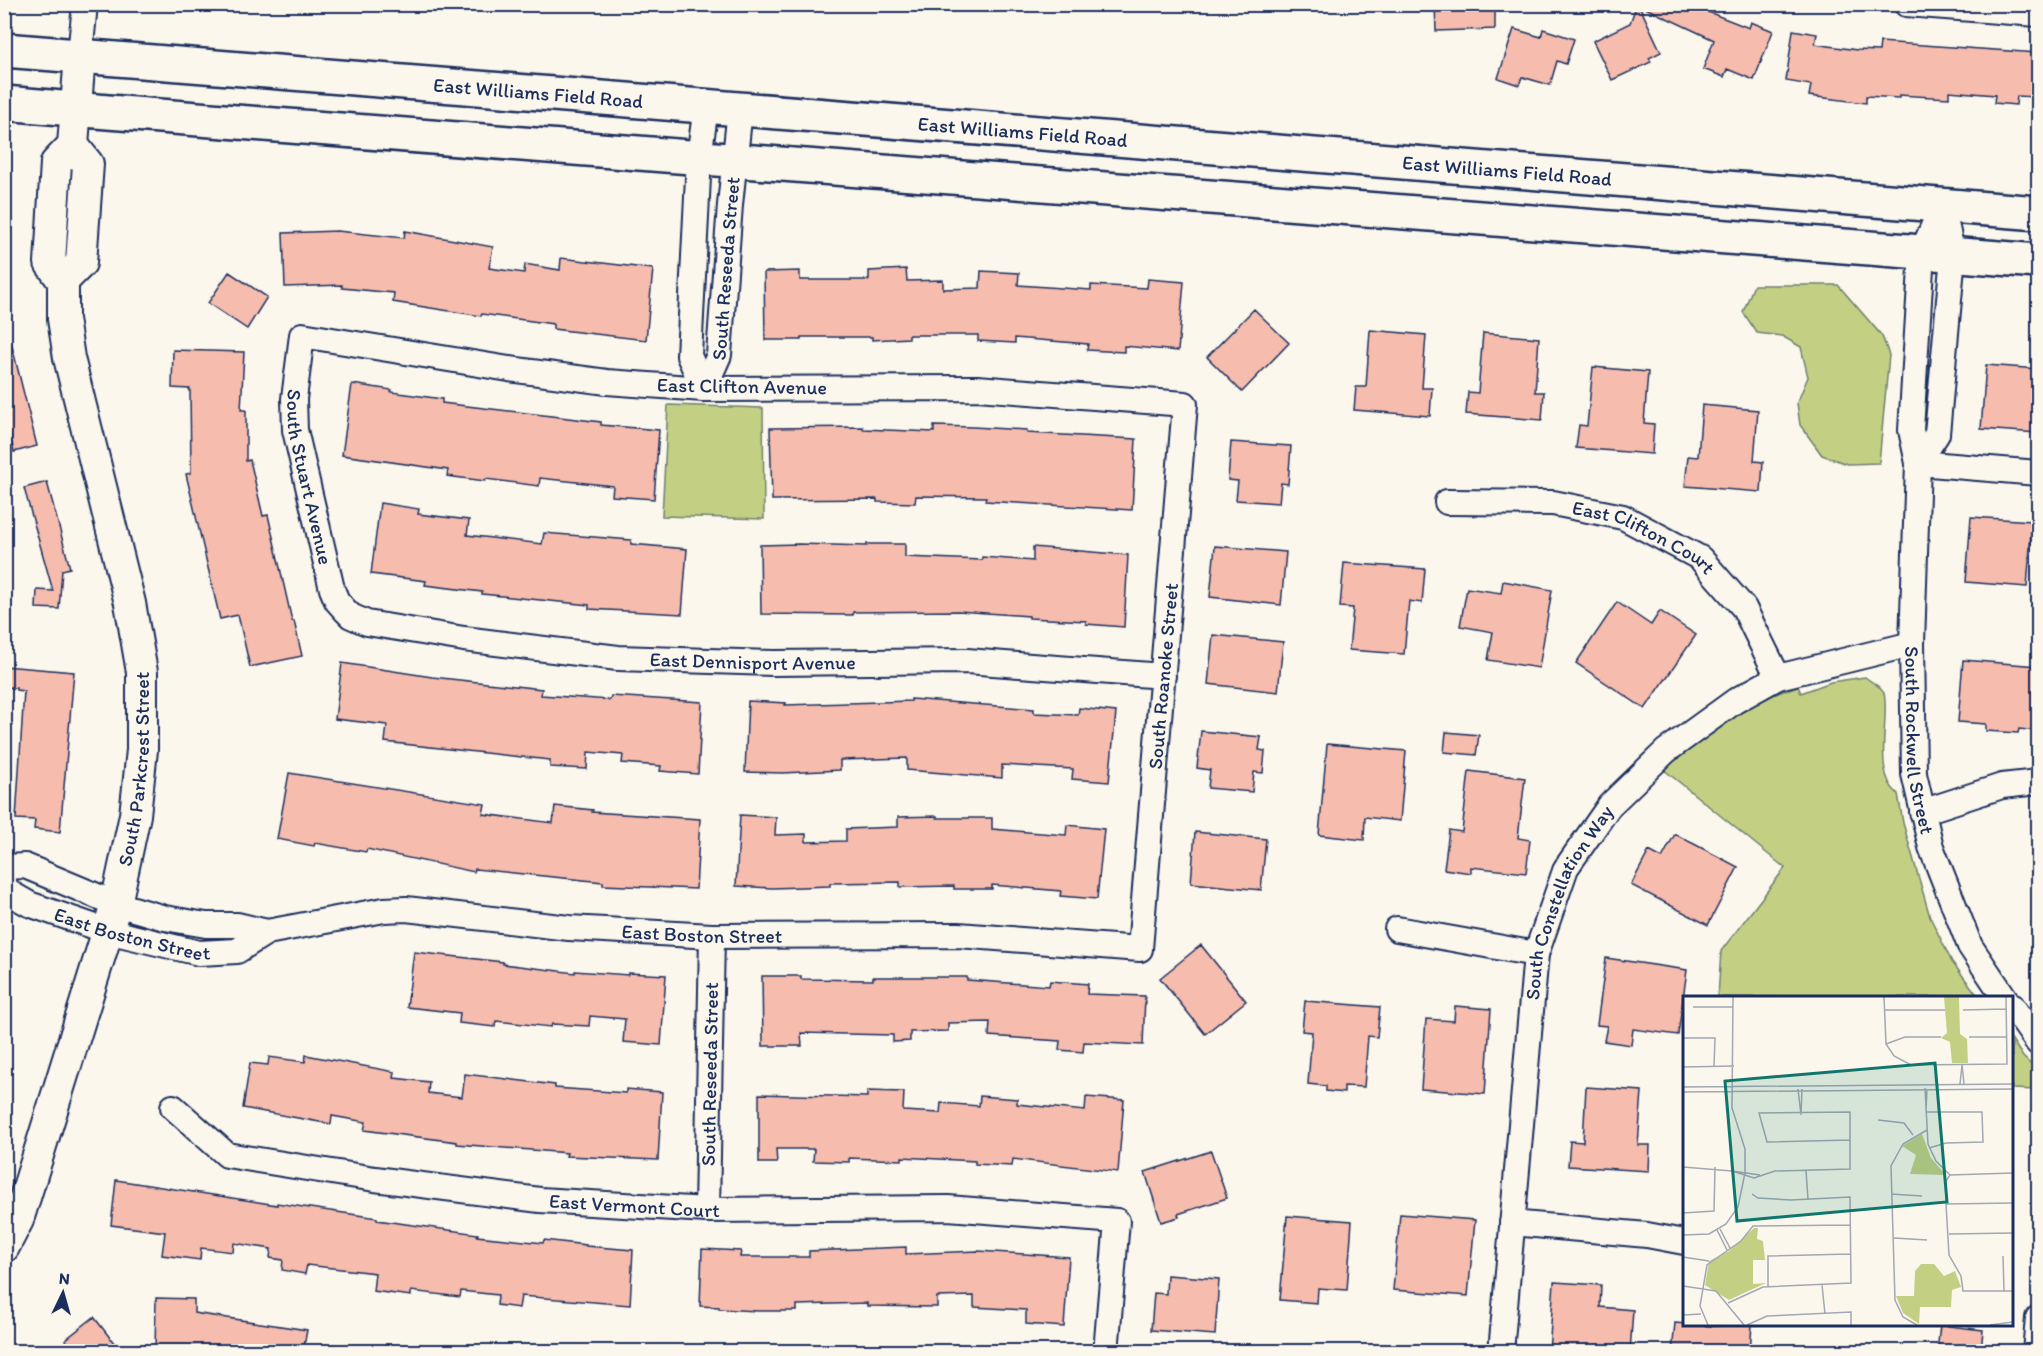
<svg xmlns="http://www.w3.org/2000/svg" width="2043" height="1356" font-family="Itim,sans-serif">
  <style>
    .green { fill: #c3d084; stroke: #6f8071; stroke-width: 1.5 }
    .building { fill: #f6bcae; stroke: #1b2f5e; stroke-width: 1.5 }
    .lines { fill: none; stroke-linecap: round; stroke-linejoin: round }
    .minor-casing { stroke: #1b2f5e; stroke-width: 28 }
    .tertiary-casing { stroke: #1b2f5e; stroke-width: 34 }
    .secondary-casing { stroke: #1b2f5e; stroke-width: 38 }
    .minor { stroke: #fbf7ec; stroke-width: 24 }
    .tertiary { stroke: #fbf7ec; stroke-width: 30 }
    .secondary { stroke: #fbf7ec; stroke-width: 33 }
    .labels { text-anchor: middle; stroke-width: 5; stroke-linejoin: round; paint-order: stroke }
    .street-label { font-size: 20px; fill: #1b2f5e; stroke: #fbf7ec }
    .inset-road { fill: none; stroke: #a1a7b3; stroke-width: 1.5 }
    .view { fill: #0f766e; fill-opacity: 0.15; stroke: #0f766e; stroke-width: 3 }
    .inset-edge { fill: none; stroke: #1b2f5e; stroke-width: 3 }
  </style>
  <rect width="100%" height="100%" fill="#fbf7ec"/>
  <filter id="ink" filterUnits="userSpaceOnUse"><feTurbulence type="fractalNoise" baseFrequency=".0167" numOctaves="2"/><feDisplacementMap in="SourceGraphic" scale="12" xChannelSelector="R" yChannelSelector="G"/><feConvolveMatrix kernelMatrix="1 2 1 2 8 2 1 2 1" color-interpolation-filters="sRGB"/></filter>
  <g filter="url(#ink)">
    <path class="green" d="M1754,285h84l44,51 7,19 -10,108 -32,1 -25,-9 -22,-30 -3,-22 11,-26 -7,-30 -19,-11 -25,-3 -14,-21z
      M668,405l95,3 1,111 -102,-3z
      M1865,677l14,10 5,6c6,28 -12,80 14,101l5,29 27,94 22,45 27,35h-261l3,-46 64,-83 -122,-99c36,-36 86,-68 135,-83l3,7 30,-11z
      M2012,1040l11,17 15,14v19l-26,-1z"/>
    <path class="building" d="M1435,4h60v25l-59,2z
      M1637,4h51l61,24 2,-6 22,9 -19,49 -27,-11 -3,8 -21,-8 11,-29 -75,-35 22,47 -12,6 2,4 -39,18 -19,-39 37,-18z
      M1514,29l27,8 2,-8 31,10 -8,25 -9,-3 -7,24 -28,-8 -3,8 -21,-7z
      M1793,30l24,4 -2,10 42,6 22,1 1,-9 158,11 -1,44 -20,-1 -1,9 -22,-2 1,-8 -46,-4v7l-50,-3v3l-33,-2v7l-57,-7 2,-11 -25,-4z
      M337,231l67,7 1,-7 88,16 -4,21 35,5 1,-9 35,6 1,-12 92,11 -7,71 -93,-11v-5l-71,-10 -1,2 -88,-14 1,-9 -52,-5v-3l-57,2 -2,-54z
      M906,269l1,12 36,-1v9l37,-1 1,-17 38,2 -1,12 73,5v-5l56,3 1,-9 36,3 -6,69 -54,-5v6l-37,-2 1,-6 -73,-6v5l-37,-2v-6h-69v3l-37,2v-3h-71v3h-36l-1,-68 36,-1v9h69v-9z
      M229,272l38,25 -20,32 -39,-26z
      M1254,309l35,34 -47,49 -35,-35z
      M1370,330l56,5 -4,53h10l-2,28 -76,-6 2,-23h10z
      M1483,333l56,5 -4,54h9l-2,28 -76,-6 2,-22 10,1z
      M11,342l26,104 -23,6 -10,-38v-71z
      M173,350l71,2 -3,58h5v51l4,-1 13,56 5,-1 24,106h2l8,35 -52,11 -12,-52 -18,4 -34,-145 5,-1 -1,-84 -18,-1z
      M1986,365l52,4v64l-57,-4z
      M1593,367l55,5 -4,51 10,1 -2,30 -76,-6 3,-23 8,1z
      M352,384l40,6 -1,2 51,7v4l159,19v3l58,5 -5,69 -42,-3 1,-10 -73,-8 -1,8 -53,-7 -1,2 -38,-5 1,-6 -106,-15z
      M1702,405l56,5 -4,51 9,1 -2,30 -76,-6 3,-30 10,1z
      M934,426l39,1 54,3v3l109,6 -4,71 -147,-9 1,-4 -70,-1 -1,7 -38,-1v-3l-105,1 -2,-72 93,-1v2l71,3z
      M1231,442l60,4 -3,38 -7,-1 -2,20 -43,-3 2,-19 -10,-1z
      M47,482l23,86 -8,2 -3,39 -23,-1 1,-18 16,1 -29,-103z
      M380,503l39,6 -1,5 51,6 -2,15 75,9 2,-11 87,7v4l56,5 -5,65 -93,-5v-4l-107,-11v-2l-57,-7 1,-4 -55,-7z
      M1971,517l61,4 -5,66 -61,-5z
      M799,544l68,2v-2h38v13l77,3v-3l51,4v-14l95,8 -4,72 -38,-3v-3l-57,-3v-2l-71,-5 -105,1v3l-92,-1 -1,-69z
      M1215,546l71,6 -5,53 -71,-8z
      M1344,563l81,6 -3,34 -13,-2 -5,53 -55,-4 4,-42 -13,-1z
      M1503,581l49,9 -13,78 -51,-8 5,-28 -33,-6 7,-38 34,5z
      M1617,602l34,23 9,-14 36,24 -51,74 -69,-46z
      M1213,635l70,7 -5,50 -70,-8z
      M1963,660l75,6v65l-19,-2 -1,4 -32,-2v-7l-28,-2z
      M342,663l90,14 110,12 -1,6 69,5 1,-4 91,6 -4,72 -38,-3 1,-5 -39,-3 1,-8 -35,-3 -1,17 -37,-2v-7l-165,-18 2,-17 -52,-6z
      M4,666l70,6 -14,160 -26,-3 1,-9 -19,-1 8,-128 -8,-1v-2l-12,-1z
      M911,699l123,10v4l44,2 1,-7 37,4 -7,70 -37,-3 1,-10 -71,-4v13l-95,-8v-12l-67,2v10l-57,3 -38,-1 3,-71 38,2 -1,2 126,-4z
      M1201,731l60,6 -2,13 6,1 -2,22 -9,-1 -2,20 -44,-4 2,-18 -13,-2z
      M1446,732l33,3 -3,20 -32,-3z
      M1327,744l79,7 -6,70 -35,-4 -1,23 -45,-5z
      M1469,771l56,7 -7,60 12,2 -4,33 -55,-6v6l-27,-4 5,-39 13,2z
      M289,773l196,31 -2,10 70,9 2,-17 38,4 -1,2 108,7 -4,70 -93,-4v-3l-128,-13 -1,3 -107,-23 -1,3 -51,-9 -1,3 -37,-7z
      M740,815l36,2 -1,18 31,-1v8l40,-1v-12l52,-2v-10l39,-1v2h55v11l74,6 1,-10 37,4 -7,70 -37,-3 1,-5 -69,-6v4h-38v-3l-54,1v-5l-70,1v3l-58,2 -36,-2z
      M1195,832l71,7 -5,51 -70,-7z
      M1675,834l63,33 -30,58 -77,-40 18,-34 13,7z
      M1201,945l45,56 -41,33 -45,-56z
      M414,952l89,10v2l72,9v-2l53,4v-2l38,2 -5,70 -38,-3 2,-23 -35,-3 -1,10 -37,-2 -1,3 -55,-6 -1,6 -36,-4 1,-10 -53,-6z
      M1606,958l81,12 -9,65 -45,-6 -2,16 -27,-4 3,-15 -10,-1z
      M762,976h39v3l72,1v-3h94v3l82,6 1,-5 38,3 -1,10 58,2 -2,49 -59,-3 -1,10 -24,-2 1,-9 -71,-5 1,-14 -42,1v8l-38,1v9l-17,1v-7l-92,-2 1,13h-39z
      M1305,1001l75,6 -3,30 -9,-1 -4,51 -20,-1v7l-18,-2v-5l-18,-2 4,-52 -10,-1z
      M1455,1006l36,3 -6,85 -64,-5 5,-70 28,2z
      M306,1055l89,17 -1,6 35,4 -1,11 34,4 3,-23 90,11v3l71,5v-4l36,3 -4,68 -92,-4 1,-3 -110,-9v-2l-93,-12 2,-8 -34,-6 -1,8 -88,-16 7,-45 18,2 1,-8 36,5z
      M1586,1087l56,4 -4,54h12l-1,26 -81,-5 2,-25 13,1z
      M867,1091l37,1 -1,19 37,2 1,-10 38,3 1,-10 37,3v5l68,7 1,-14 38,3 -6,72 -105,-13 -1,7 -37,-2v-3l-73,-4v3l-53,-2v4l-36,-1 1,-12h-38l1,14h-18v-69l108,3z
      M1211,1151l16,47 -49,16 1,3 -18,5 -16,-50z
      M116,1180l161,25v-2l100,15v2l101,14 -1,2 66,7 1,-3 42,5v1l47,4 -3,55 -109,-9 -2,12 -22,-3 1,-10 -37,-4 -1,6 -49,-6v5l-38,-5 2,-18 -68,-8 -2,9 -23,-4 1,-10 -13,-2 1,-9 -37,-6 -1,9 -32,-4 -1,12 -38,-5 3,-23 -54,-7z
      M1400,1214l75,6 -7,76 -75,-6z
      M1287,1216l65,5 -5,69 -29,-2 -1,15 -37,-3z
      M906,1247v7l72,-3 91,6 -5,70 -38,-3v-14l-52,-3v-11l-37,1v10l-70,-1v-3l-70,2v6h-39l-39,-2v-2l-19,-1 2,-57 39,2 -1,6h69v-6z
      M1167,1275l52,4 -4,56 -64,-5 3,-37 12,1z
      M1554,1282l47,3 -1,22 33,3 -3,42h-81z
      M156,1298l38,1v14l113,17 -4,22h-148z
      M94,1317l27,35h-47l-9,-12z
      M1675,1323l35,3 42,-2 -2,28h-78z
      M1940,1325l43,5 -2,22h-44z"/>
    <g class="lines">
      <defs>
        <g id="minor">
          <path d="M1906,4l132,10"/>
          <path d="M80,55l5,-51"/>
          <path id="s1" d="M1942,206l-20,46 -11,178 7,33 -6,181 2,130 17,73 39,99 35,52"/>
          <path d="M704,389l-15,-33 10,-199 7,-50"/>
          <path id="s2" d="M704,389l15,-34 11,-150 10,-96"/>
          <path d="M1918,463l19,-29 16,-179 -11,-49"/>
          <path d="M1918,463l120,10"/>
          <path id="s3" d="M1447,502l106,1 70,14 77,41 44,50 34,69"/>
          <path d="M1922,812l80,-26 36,-4"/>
          <path d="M4,867l21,-1 91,38 49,14 41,7h31l30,7"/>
          <path id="s4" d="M4,883l4,9 21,12 78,27 92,22 38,-2 30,-19 117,-22 22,-1 163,19 143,8 246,-1 182,14 45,-545 -208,-16 -273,1 -97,-7 -98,-13 -207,-34 -8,64 1,31 37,159 5,12 8,9 6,6 16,7 97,16 154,19 156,5 193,-2 196,15"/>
          <path d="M1397,929l139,25"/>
          <path d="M2012,1006l26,37"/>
          <path id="s5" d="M173,1107l54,48 148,24 165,21 167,10 241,-2 169,13 -11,131"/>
          <path id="s6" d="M707,1210l5,-274"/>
          <path d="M1512,1223l135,12 37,7"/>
          <path id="s7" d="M1501,1352l35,-398 30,-86 44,-63 56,-54 69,-50 43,-24 134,-33"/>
          <path d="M2035,1352l3,-34"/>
        </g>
        <g id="tertiary">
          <path d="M63,281l18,-18 7,-99 -15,-19"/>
          <path id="s8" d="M4,1247l14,-27 98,-316 19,-89 7,-65v-78l-12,-69 -61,-245 -6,-39v-38l-13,-18 6,-100 17,-18 7,-90"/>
        </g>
        <g id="secondary">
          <path id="s9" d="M4,50l2034,163"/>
          <path d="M4,103l104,9 1930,149"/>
        </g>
      </defs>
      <use href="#minor" class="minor-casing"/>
      <use href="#tertiary" class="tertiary-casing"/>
      <use href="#secondary" class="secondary-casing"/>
      <use href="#minor" class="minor"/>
      <use href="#tertiary" class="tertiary"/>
      <use href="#secondary" class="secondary"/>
    </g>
  </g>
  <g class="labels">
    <g class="street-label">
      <text dy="7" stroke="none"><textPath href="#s9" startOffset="536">East Williams Field Road</textPath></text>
      <text dy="7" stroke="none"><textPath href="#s9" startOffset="1022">East Williams Field Road</textPath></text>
      <text dy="7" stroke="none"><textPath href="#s9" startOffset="1508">East Williams Field Road</textPath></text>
      <text dy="7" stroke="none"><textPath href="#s2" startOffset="124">South Reseeda Street</textPath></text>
      <text transform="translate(742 386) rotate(1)" y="7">East Clifton Avenue</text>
      <text dy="7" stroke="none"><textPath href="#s4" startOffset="2740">South Stuart Avenue</textPath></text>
      <text dy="7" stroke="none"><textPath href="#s3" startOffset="204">East Clifton Court</textPath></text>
      <text dy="7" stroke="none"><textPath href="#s4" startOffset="3294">East Dennisport Avenue</textPath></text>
      <text transform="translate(1163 676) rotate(-85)" y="7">South Roanoke Street</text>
      <text dy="7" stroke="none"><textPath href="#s1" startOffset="540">South Rockwell Street</textPath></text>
      <text dy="7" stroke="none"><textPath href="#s8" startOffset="498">South Parkcrest Street</textPath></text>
      <text dy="7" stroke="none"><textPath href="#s7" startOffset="459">South Constellation Way</textPath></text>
      <text dy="7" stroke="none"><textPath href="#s4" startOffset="142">East Boston Street</textPath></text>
      <text dy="7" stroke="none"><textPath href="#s4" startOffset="723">East Boston Street</textPath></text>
      <text dy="7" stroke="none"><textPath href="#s6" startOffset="136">South Reseeda Street</textPath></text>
      <text dy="7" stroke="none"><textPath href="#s5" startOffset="483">East Vermont Court</textPath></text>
    </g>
  </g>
  <g transform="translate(1683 996)">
    <rect width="330" height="330" fill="#fbf7ec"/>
    <path d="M261,1h15l1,37 7,5 1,24h-16l-2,-21 -9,-4 6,-5zM239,138l9,24 15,17 -36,-1 6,-19 -14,-9zM71,232h4l-1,11 6,2 2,19h-12v24l13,-1 -37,17 -24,-15 4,-24 20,-10zM238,268h13l10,12 11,-5 6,16 -9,3 -1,17h-31l-1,17 -16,-11 -7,-17h18l1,-25z" fill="#c3d084"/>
    <path class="inset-road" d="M201,1l2,47 8,12 17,9 96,-1 -1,-67M10,11h40M201,14h61M280,14l43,-1M286,41h37M0,42h32l-1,28M203,48l19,-7h36M279,68l2,20M0,71l51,-1M277,88l2,-19M0,91l330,-3M242,92l3,56 8,17 14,14M115,93l3,26M0,96l330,-3M243,115l1,-22M243,116h56l1,30 -37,1 -17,5M118,118l1,-25M195,124l26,3 9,12M0,171l49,4M123,175l2,28M77,179l-28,-4 22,7 21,-7 75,-2v-57l-91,1 8,29 83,-2M267,179l-4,6v23l3,51 12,21 2,15h50M267,179l63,-2M208,198l31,2M263,208l67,-1M0,217l31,-2 1,-44M37,233l10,19M34,234l10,20M266,238l64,-1M0,239l26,-1 17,-10 12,-17 7,-34v-24l-13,-41 1,-111M211,242l33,2M320,260l1,35M0,261l26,4M139,289l3,29M0,290l33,5 28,34M85,291v-31l83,-2M45,307l35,-16 88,-4 -1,-86 -59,3 -33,-2 -6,-4M0,319l18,-1M25,329l-8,-19 7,-41 34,-24 12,-15 98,-1M64,329l20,-9 84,-4v13M234,329l-14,-8 -8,-17 -4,-134 12,-22 24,-14M307,329l23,-3"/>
    <path class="view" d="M252,67l12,139 -210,19 -12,-140z"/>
    <rect width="330" height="330" class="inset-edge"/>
  </g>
  <rect width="2043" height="1356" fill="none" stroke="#fbf7ec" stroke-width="24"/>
  <rect x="12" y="12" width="2019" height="1332" fill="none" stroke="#1b2f5e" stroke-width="2" filter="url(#ink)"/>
  <g transform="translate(63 1293) rotate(5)" stroke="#fbf7ec" stroke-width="4.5" paint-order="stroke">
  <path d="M0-4.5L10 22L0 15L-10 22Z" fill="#1b2f5e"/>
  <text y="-9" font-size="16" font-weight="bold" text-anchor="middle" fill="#1b2f5e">N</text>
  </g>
</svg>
